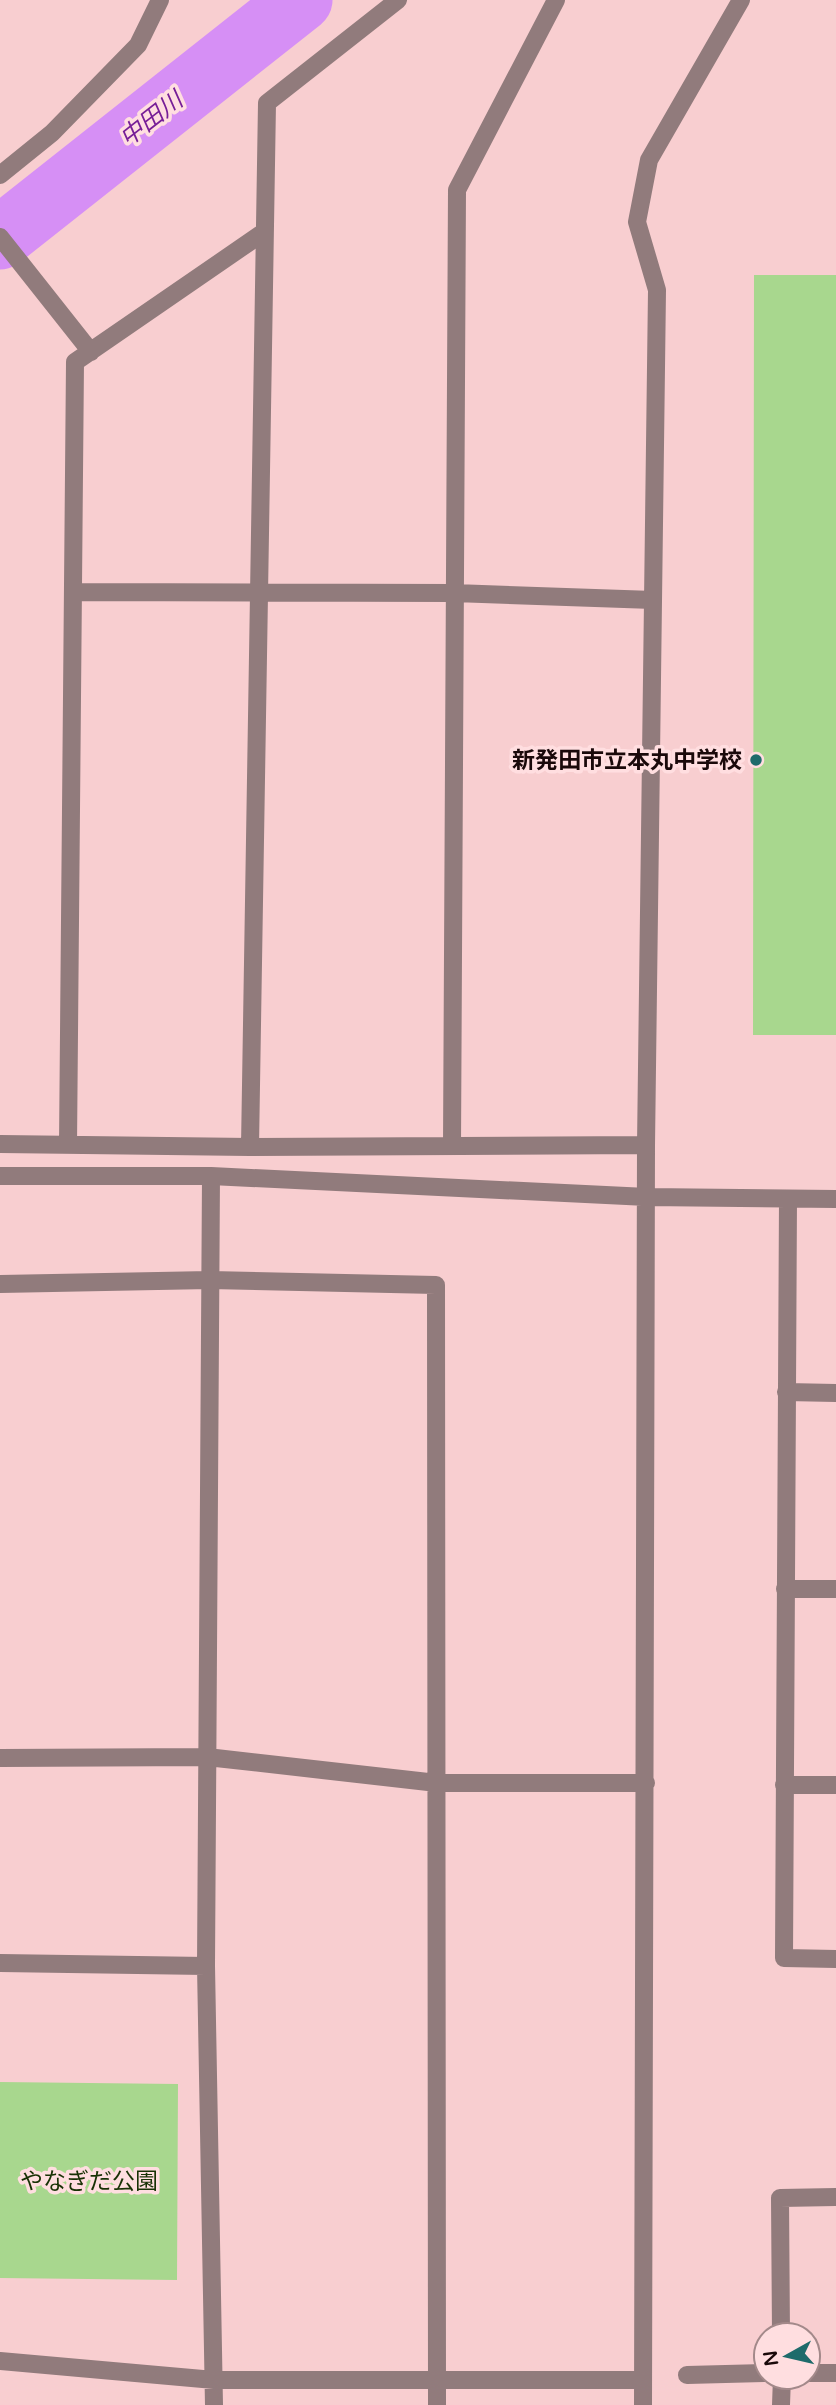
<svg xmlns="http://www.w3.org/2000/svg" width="836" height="2405" font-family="'Varela Round','Noto Sans JP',sans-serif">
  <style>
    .green { fill: #a8d78e }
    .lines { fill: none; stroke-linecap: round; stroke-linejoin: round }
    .river { stroke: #d68ff5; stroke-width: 63 }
    .minor { stroke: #917b7c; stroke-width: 18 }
    .poi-dot { fill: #1e6b6b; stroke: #ffdee0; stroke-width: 2.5 }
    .labels { text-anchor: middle; stroke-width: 7; stroke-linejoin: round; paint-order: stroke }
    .poi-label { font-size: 23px; font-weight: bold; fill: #1a090a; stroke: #ffdee0; text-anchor: end }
    .park-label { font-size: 23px; fill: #173104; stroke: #ffdee0 }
    .water-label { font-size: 24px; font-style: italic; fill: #771e97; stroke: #ffdee0 }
  </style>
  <rect width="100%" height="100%" fill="#f8ced0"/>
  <path class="green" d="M754,275h82v760h-83z
    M0,2082l178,2 -1,196 -177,-2z"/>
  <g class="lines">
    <path class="river" d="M0,238l301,-238"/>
    <path class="minor" d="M0,175l52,-42 86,-88 22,-45
      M0,237l91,115
      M73,592l381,1 199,7
      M0,1144l250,3 396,-2
      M68,1145l7,-783 189,-130
      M452,1146l5,-956 99,-190
      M250,1147l17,-1044 131,-103
      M0,1176h211l436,21 189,2
      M211,1176l-5,790 8,439
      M788,1199l-4,759 52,1
      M0,1284l210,-4 226,5 1,1120
      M786,1392l50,1
      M785,1589h51
      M0,1758l207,-1 230,26h209
      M784,1785h52
      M0,1963l206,3
      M781,2335l-1,-137 56,-1
      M0,2361l214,19h429
      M808,2373h28
      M687,2375l79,-2
      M643,2405l3,-1260 11,-855 -20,-68 12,-62 92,-160
      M781,2405l1,-28"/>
  </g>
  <circle class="poi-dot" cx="756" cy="760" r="7"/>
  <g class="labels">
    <g class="poi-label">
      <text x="742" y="768">新発田市立本丸中学校</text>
    </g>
    <g class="park-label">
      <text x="89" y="2189">やなぎだ公園</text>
    </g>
    <g class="water-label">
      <text transform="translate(151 119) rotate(-38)" y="8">中田川</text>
    </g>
  </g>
  <g transform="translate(787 2356) rotate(262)"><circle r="33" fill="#ffdee0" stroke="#a3898a" stroke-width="2"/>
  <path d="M0-5L12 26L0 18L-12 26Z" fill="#1e6b6b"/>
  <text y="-10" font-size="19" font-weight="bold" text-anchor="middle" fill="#1a090a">N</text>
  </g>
</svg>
